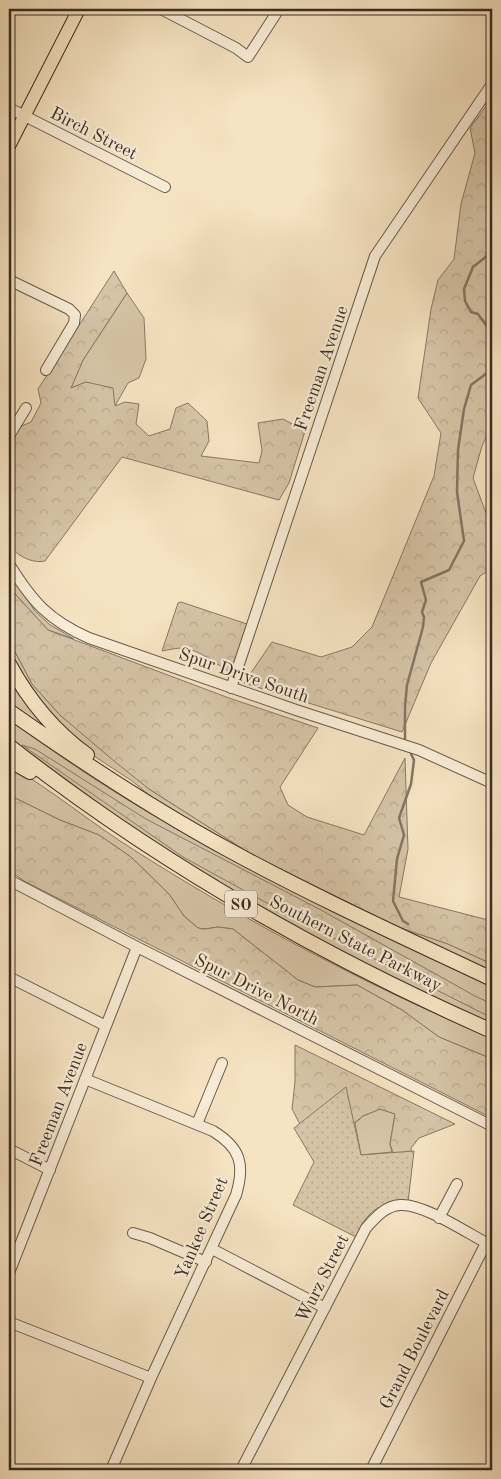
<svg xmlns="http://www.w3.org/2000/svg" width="501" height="1479" font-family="'Old Standard TT',serif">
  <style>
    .grass { fill: #d6c4a6; stroke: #887864 }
    .forest { fill: url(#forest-crowns); stroke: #887864 }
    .park { fill: url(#park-dots); stroke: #887864 }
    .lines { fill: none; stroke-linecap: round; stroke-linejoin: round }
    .stream { stroke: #847561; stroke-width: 2.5 }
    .minor-casing { stroke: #695a4a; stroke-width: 12 }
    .major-casing { stroke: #3a2d23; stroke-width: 14 }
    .highway-casing { stroke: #3a2d23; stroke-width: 16 }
    .minor { stroke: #f9edd7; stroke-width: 10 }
    .major { stroke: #f6e3c1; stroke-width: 12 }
    .highway { stroke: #f6e3c1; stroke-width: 14 }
    .labels { text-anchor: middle; stroke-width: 4.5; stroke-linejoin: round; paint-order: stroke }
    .shield { fill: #f9edd7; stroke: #736759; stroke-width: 1 }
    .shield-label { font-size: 16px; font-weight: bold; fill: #3a2d23 }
    .street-label { font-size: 18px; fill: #3a2d23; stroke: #f9edd7 }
  </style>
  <defs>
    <pattern id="forest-crowns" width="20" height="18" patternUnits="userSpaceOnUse" patternTransform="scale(1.25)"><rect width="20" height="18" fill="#d6c4a6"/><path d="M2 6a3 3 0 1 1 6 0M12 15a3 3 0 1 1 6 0" fill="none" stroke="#b8a98f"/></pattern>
    <pattern id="park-dots" width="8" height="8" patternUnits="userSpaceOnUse" patternTransform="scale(1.25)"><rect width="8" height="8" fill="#d6c4a6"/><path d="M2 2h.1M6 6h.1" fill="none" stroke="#b8a98f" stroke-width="1.8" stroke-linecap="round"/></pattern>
  </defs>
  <rect width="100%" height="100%" fill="#f6e3c1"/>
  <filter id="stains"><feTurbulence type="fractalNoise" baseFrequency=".004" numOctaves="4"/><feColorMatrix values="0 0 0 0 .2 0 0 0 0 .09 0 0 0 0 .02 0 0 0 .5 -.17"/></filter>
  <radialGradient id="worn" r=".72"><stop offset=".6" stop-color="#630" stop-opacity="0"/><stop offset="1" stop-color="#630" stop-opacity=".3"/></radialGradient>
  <path class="grass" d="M127,293l17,25 2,41 -7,19 -11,5 -13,23 -29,-24 -15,6 12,-28z
    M9,573l26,38 14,13 25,15 -26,-9 -32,-35 -7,-12z
    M9,640l23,44 28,31 89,74 102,65 147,73 50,17 44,20v8l-243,-117 -90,-52 -27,-22 -47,-31 -57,-61 -19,-34z
    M9,671l35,51 -3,3 -32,-22z
    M9,720c45,32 91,64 139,92 111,65 227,121 344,175v38l-83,-37 -94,-50 -86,-48 -93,-59 -127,-94z
    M9,765c43,25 82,58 125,85 68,43 139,84 211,120 48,25 98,47 147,69v20l-53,-22 -37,-27 -45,-25 -42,2 -17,-7 -65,-51 -15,-2 -13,2 -7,-1 -14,-12 -15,-22 -38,-37 -32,-22 -39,-15 -45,-22 -6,-6z
    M380,1109l15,5 -5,30 2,8 -31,3 -6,-32 8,-7z"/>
  <path class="forest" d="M492,98v326l-10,22 -9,32 19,51v39l-12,8 -49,87 -29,69 -158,-49 28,-41 49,15 31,-10 20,-20 62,-151 7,-43 -23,-35 13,-89 7,-29 16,-21 7,-55 14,-51 -5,-25z
    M114,271l13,22 -44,67 -12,28 15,-6 27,6 2,18 10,-4 14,2 -3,20 13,12 21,-7 6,-21 12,-5 19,18 2,20 -8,15 58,7 3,-12 -4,-28 25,-4 22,12 -16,52 -10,17 -157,-43 -77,104c-13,3 -29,-6 -36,-16v-96l10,-22 12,-5 10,-19 -3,-14z
    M9,583l7,12 32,35 181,68 89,30 -38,59 8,18 19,12 57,18 41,-77 3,91 -9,48 93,24v43l-44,-20 -50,-17 -147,-73 -102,-65 -35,-28 -54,-46 -28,-31 -23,-44z
    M181,602l66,22 -15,49c-16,-8 -32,-24 -50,-25 -6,0 -14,2 -20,3l16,-48z
    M22,745l13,4 111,70 175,91 154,86 17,8v14l-196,-99 -113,-62z
    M9,792l6,6 45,22 39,15 32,22 38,37 15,22 14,12 7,1 13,-2 15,2 65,51 17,7 42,-2 45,25 37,27 53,22v59l-468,-237 -15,-11z
    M295,1045l160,79 -36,14 -8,10 1,19 -12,5 -10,-28 5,-30 -15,-5 -17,7 -14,11 -45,5 -12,-23 3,-27z"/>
  <path class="park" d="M346,1087l15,68 53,-4 -6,51c-30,2 -40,7 -52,35l-63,-32 21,-43 -20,-34z"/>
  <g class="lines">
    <path class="stream" d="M492,252l-19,15 -9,22 1,12 6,11 7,2 13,18 1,6
      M405,739v-32l2,-22 16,-58 1,-10 -2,-5 4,-12 -5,-18 28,-12 15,-29 -7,-49 1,-42 6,-41 7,-24 20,-15 1,-21
      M408,924l-5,-3 -10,-20 4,-42 7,-24 -5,-17 12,-34 3,-24 -3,-6"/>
    <defs>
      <path id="minor" d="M161,9l75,39 12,9 31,-48
        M9,108l156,79
        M9,280l60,29 6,6 -1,8 -28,47
        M9,436l17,-28
        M9,564c23,37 39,56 80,74l207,72 123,40 73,33
        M231,688l144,-432 117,-172
        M9,880l128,67 355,179
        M9,977l97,49
        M85,1079l128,52c28,17 32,34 23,64l-85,183 -40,92
        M197,1124l25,-61
        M9,1149l41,21
        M439,1218l18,-34
        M133,1233l17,5 56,24
        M212,1249l113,59
        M9,1273l128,-326
        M9,1322l142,56
        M241,1470l125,-242c9,-10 19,-22 34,-23 24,-2 70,30 92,41
        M371,1470l115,-227"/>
      <path id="major" d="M9,146l70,-137"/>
      <path id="highway" d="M9,664c19,35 45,67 78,91
        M9,711c70,49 142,97 218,138 86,47 176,88 265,130
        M9,746c148,116 311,209 483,285
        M9,760l21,12"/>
    </defs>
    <use href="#minor" class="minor-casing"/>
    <use href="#major" class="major-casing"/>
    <use href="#highway" class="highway-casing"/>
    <use href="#minor" class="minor"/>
    <use href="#major" class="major"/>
    <use href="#highway" class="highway"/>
  </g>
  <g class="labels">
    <rect class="shield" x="225" y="890.5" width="32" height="27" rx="4"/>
    <g class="shield-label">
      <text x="241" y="910">SO</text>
    </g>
    <g class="street-label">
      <text transform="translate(94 133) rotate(27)" y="6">Birch Street</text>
      <text transform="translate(321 368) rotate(-71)" y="6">Freeman Avenue</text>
      <text transform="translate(244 675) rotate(19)" y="6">Spur Drive South</text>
      <text transform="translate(356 943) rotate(27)" y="6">Southern State Parkway</text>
      <text transform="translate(257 989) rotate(27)" y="6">Spur Drive North</text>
      <text transform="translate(58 1104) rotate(-69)" y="6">Freeman Avenue</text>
      <text transform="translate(201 1228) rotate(-67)" y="6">Yankee Street</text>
      <text transform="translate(322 1278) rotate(-63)" y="6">Wurz Street</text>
      <text transform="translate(414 1349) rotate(-63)" y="6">Grand Boulevard</text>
    </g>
  </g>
  <rect width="501" height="1479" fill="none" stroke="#f6e3c1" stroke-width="30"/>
  <rect x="10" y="10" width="481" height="1459" fill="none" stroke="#3a2d23" stroke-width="2.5"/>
  <rect x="15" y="15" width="471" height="1449" fill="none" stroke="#3a2d23"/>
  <rect width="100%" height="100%" filter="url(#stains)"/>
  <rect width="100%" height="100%" fill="url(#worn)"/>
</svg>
